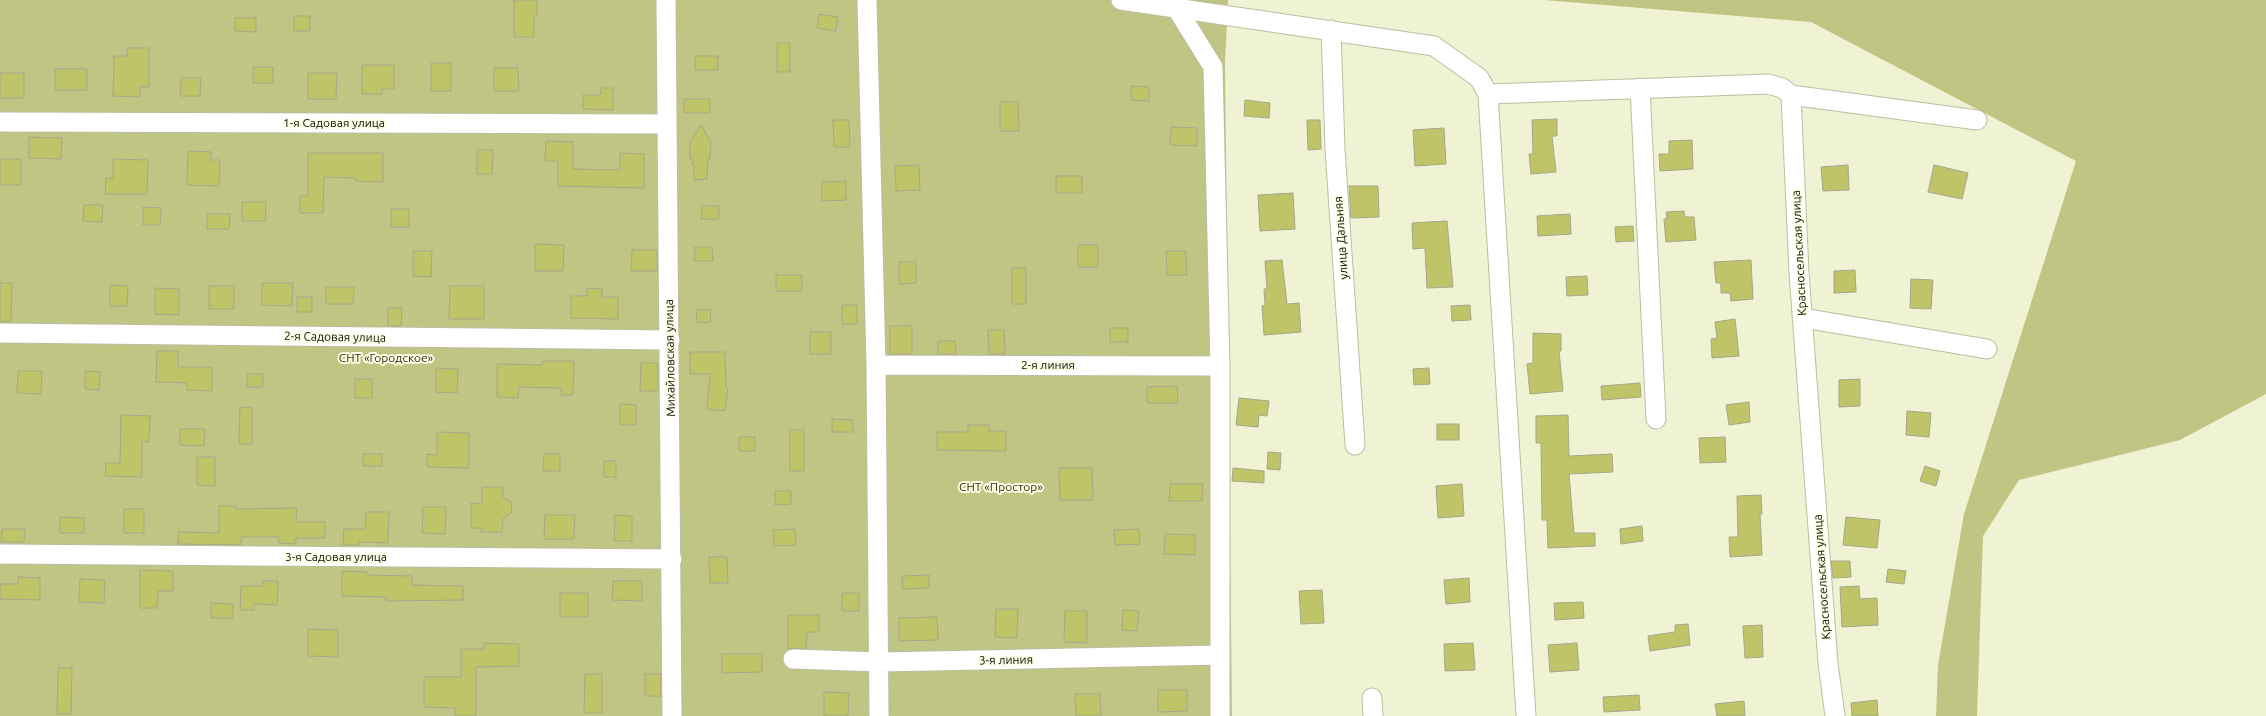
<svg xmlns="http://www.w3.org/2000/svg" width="2266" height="716" font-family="Ubuntu,sans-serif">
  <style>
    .green { fill: #c1c583 }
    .building { fill: #bfc469; stroke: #a5a78a }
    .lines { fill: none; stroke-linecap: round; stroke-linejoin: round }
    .minor-casing { stroke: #bbbea0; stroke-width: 21 }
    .minor { stroke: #fff; stroke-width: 19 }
    .labels { text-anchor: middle; stroke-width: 4; stroke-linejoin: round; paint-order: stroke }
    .street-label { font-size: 12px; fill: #0c0c04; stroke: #fcffe6 }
    .park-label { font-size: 12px; fill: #2d2e06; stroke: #fcffe6 }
  </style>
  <rect width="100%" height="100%" fill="#eff2d3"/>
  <path class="green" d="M0,0h1228l-3,62 7,654h-1232z
    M1544,0h722v394l-86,46 -161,40 -36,56 -6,180h-41l2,-51 26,-151 112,-353 -265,-139z"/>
  <path class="building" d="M514,0h23v16h-3v21h-20z
    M819,14l19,3 -2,14 -19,-3z
    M294,16h16v15h-16z
    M235,18h21v14l-21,-1z
    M777,43h13v29h-13z
    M127,48h22v39h-9v10l-27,-1 1,-40h13z
    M695,56h23v14h-23z
    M431,63h20v28h-20z
    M362,65h32v24h-12v5h-20z
    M253,67h20v16h-20z
    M494,68h24l1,23h-25z
    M55,69h32v21h-32z
    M0,73h24v25h-24z
    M308,73h29l-1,26h-28z
    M181,78h20l-1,18h-20z
    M1131,86l18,1v14l-18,-1z
    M601,88h12v22l-30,-1v-14h17z
    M684,99h26v14h-26z
    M1245,100l25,3 -1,15 -25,-2z
    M1000,102h18l1,29h-19z
    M1557,119v17h-5l4,36 -25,2 -2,-20h4l-1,-34z
    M833,120h16l1,27h-16z
    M1307,120h13l1,29 -13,1z
    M701,125l10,17 -1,17h-2l-1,20 -13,1v-15h-2l1,-6h-3v-18z
    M1171,127l26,1v18l-27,-1z
    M1444,128l2,36 -31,2 -2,-36z
    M29,137l33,1 -1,21 -32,-1z
    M1692,140l1,29 -33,2 -1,-17h10v-13z
    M546,141l27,1v27l47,1v-17l24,1v34l-86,-2v-25h-13z
    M477,150h16l-1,24h-15z
    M188,151l23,1v8h9l-1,26 -32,-1z
    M308,153h75v29l-27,-1v-3l-32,-1 -1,36h-23v-17h8z
    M0,159h21v26h-21z
    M113,159l35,1 -1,34h-42l1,-16h7z
    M919,165l1,25 -24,1 -1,-25z
    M1848,165l1,25 -26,1 -2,-24z
    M1934,165l34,8 -6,26 -34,-7z
    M1056,176h26v17h-26z
    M846,181v19l-24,1v-19z
    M1349,186h29l1,31 -28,1z
    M1293,193l2,36 -35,2 -2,-36z
    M242,202h24l-1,19h-23z
    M84,205h19l-1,17 -19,-1z
    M702,206h17v13h-18z
    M143,207l18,1 -1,17h-17z
    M391,209h18v18h-18z
    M1684,211l1,6h9l2,23 -30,2 -2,-23h3l-1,-7z
    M207,214h23l-1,15h-22z
    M1570,214l1,20 -33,2 -1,-20z
    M1447,221l6,66 -26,1 -2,-40 -12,1 -1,-26z
    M1633,226l1,15 -18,1 -1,-15z
    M535,244l29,1 -1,26h-28z
    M1078,245h20v22h-20z
    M695,247h17l1,14h-19z
    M632,250h25v21h-26z
    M413,251h19l-1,26 -18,-1z
    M1166,251h20l1,24h-20z
    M1282,260l5,44 12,-1 2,29 -37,3 -2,-29 3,-1 -1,-16h3l-2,-28z
    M1751,260l2,39 -22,2 -1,-8h-9v-10h-5l-2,-21z
    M899,262h17v21l-17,1z
    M1012,268h14v36h-14z
    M1855,270l1,22 -22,1v-22z
    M776,275h26v16h-26z
    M1587,276l1,19 -21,1 -1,-19z
    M1911,279l22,1 -2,29 -21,-1z
    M0,283h12l-1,39h-11z
    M262,283h31l-1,23 -30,-1z
    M110,285l18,1 -1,20h-17z
    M209,286h25v23h-25z
    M450,286h34v33h-35z
    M326,287h28l-1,17h-27z
    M155,288l24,1v26l-24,-1z
    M587,288l15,1v8h16v22l-47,-1v-22h16z
    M297,297h15v15h-15z
    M842,305h15v19h-15z
    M1470,305l1,15 -19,1 -1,-15z
    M388,308h14l-1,18h-13z
    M710,309l1,13 -14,1 -1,-13z
    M1735,319l4,37 -27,2 -1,-19 6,-1 -2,-16z
    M890,326h22v28h-22z
    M1110,328h18v14h-18z
    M988,330h16l1,24h-16z
    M810,332h21v22h-21z
    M1533,333l28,1v17h-2l4,40 -33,3 -3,-30 6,-1z
    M938,341h17l1,13h-18z
    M157,351h21v16h34v24l-25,-1v-7l-31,-1z
    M690,352h35l1,36 2,1 -3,22 -18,-2 3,-35h-20z
    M542,361h32l-1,34h-12v-7l-42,-1 -1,11 -21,-1v-33l45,1z
    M641,363h17v28h-18z
    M436,368l22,1 -1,24 -21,-1z
    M1429,368l1,16 -16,1 -1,-16z
    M18,371h24l-1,23 -24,-1z
    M85,371l15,1 -1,18 -14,-1z
    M247,374h16v13h-16z
    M355,379h17v19h-17z
    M1860,379v27l-21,1v-27z
    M1640,383l1,14 -39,3 -1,-14z
    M1177,386l1,17h-31v-16z
    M1239,398l30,3 -2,15 -8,-1 -1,12 -22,-2z
    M1749,402l1,20 -21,3 -3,-20z
    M620,404l16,1v20h-16z
    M240,407l12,1v36h-13z
    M1907,411l24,2 -2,24 -23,-2z
    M121,415l29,1 -1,26h-7v35l-37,-1 1,-13h14z
    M1568,415l1,41 43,-2 1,18 -44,2 5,59h21v13l-47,2 -1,-28h-5l-1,-77h-5v-27z
    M832,419l21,1v12h-21z
    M1437,424h22v16h-22z
    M968,425h21v6h17v20l-69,-1v-18h31z
    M180,429h25l-1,17 -24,-1z
    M790,430h14v41h-14z
    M437,432l32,1v35l-42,-1v-13l10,1z
    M739,437h16v14h-16z
    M1725,437l1,25 -26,1 -1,-25z
    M1268,452l13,1 -1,17 -13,-1z
    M363,454h19v12h-19z
    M544,454h16v17h-17z
    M197,457h18v29l-18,-1z
    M604,461h12v16h-12z
    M1925,466l15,5 -4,15 -16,-5z
    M1059,468h33l1,32h-33z
    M1233,468l31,3v12l-32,-2z
    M1170,484h33l-1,17h-33z
    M1462,484l2,32 -26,2 -2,-32z
    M482,487h21v10l8,5 1,10 -9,7 -1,13h-21v-4h-10v-25l11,1z
    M775,491h16v13l-16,1z
    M1761,495l1,19h-2l2,41 -32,2 -1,-20h9l-1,-41z
    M219,506h17v3l61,-1 -1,14h29v16h-29v6l-17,-1v-6h-38v8l-63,-1v-12l41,1z
    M423,507h23l-1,27 -23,-1z
    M124,509h20v24h-20z
    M366,512h23l-1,31 -29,-1v3h-16l1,-16h21z
    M545,515h30l-1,24h-30z
    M615,515l17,1v25h-18z
    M60,517l24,1v15h-24z
    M1846,517l34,3 -3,28 -34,-3z
    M1642,526l1,15 -22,3 -1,-15z
    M2,529h23l-1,13h-23z
    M795,529l1,16 -22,1 -1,-16z
    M1139,529l1,15 -25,1 -1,-15z
    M1165,534l30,1v20l-31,-1z
    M709,557h18l1,26h-18z
    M1831,561h19l1,16 -18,1z
    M1888,569l18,2 -2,13 -18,-2z
    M140,570l33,1v20h-15l-1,17h-17z
    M342,571l25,1v3l45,1v9l51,1v14l-77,1v-4l-44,-1z
    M929,575v13l-26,1 -1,-13z
    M18,577l22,1v22l-40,-1v-15h18z
    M1469,578l1,24 -24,2 -2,-24z
    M80,579l25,1 -1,23 -25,-1z
    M263,581h15l-1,24 -23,-1v6h-14l1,-24h22z
    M613,581h29v20l-30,-1z
    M1859,586l1,13 17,-1 1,27 -36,2 -2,-40z
    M1322,590l2,33 -23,1 -2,-33z
    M560,593h28v24h-28z
    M842,593h17v18h-17z
    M1583,602l1,16 -29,2 -1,-17z
    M211,603l22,1v14h-22z
    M996,609h22l-1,29 -22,-1z
    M1123,610l16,1 -2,20 -15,-1z
    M1065,611h22v32l-23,-1z
    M788,615h31v17h-12l-1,16 -18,1z
    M937,617l1,23 -39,1v-23z
    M1688,624l2,21 -40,6 -2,-15 27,-4v-7z
    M1762,625l1,32 -18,1 -2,-32z
    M308,629l30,1v27l-30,-1z
    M484,643l35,1v22l-43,1v49h-21v-8l-31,-1v-30h37v-28h23z
    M1473,643l2,27 -30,1 -1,-27z
    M1577,643l2,27 -29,2 -2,-27z
    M722,654h40v18l-40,1z
    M58,668h14l-1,46h-14z
    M585,674h17v39h-18z
    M645,674h16v22h-16z
    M1158,690h29v21l-29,1z
    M824,692l25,1 -1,23h-24z
    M1075,694h25l1,22h-25z
    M1639,695l1,15 -36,2 -1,-15z
    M1877,700l1,16h-26l-1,-13z
    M1744,701l1,15h-28l-2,-12z"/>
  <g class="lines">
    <defs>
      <path id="minor" d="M666,0l6,716
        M867,0l9,365 3,351
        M1121,0l313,46 45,32 9,16 38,622
        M1177,9l36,58 7,299v350
        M1331,30l4,119 20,296
        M1640,88l16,331
        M1488,94l280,-10 14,4 9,7 8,178 29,390 7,53
        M1791,95l186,25
        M0,122l667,2
        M1803,318l184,31
        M0,333l670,7
        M876,365l344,1
        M0,554l672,5
        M793,659l86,3 341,-7
        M1372,698l1,18"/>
    </defs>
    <use href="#minor" class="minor-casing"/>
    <use href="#minor" class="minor"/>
  </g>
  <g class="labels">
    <g class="street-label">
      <text x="334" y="127">1-я Садовая улица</text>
      <text transform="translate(1341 238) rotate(-94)" y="4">улица Дальняя</text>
      <text transform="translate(1799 253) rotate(-93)" y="4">Красносельская улица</text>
      <text transform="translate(335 337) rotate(1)" y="4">2-я Садовая улица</text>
      <text transform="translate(670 358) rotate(-91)" y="4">Михайловская улица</text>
      <text x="1048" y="369">2-я линия</text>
      <text x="336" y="561">3-я Садовая улица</text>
      <text transform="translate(1822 577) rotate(-94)" y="4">Красносельская улица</text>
      <text transform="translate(1006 660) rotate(-1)" y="4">3-я линия</text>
    </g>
    <g class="park-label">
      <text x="386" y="362">СНТ «Городское»</text>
      <text x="1001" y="491">СНТ «Простор»</text>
    </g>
  </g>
</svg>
